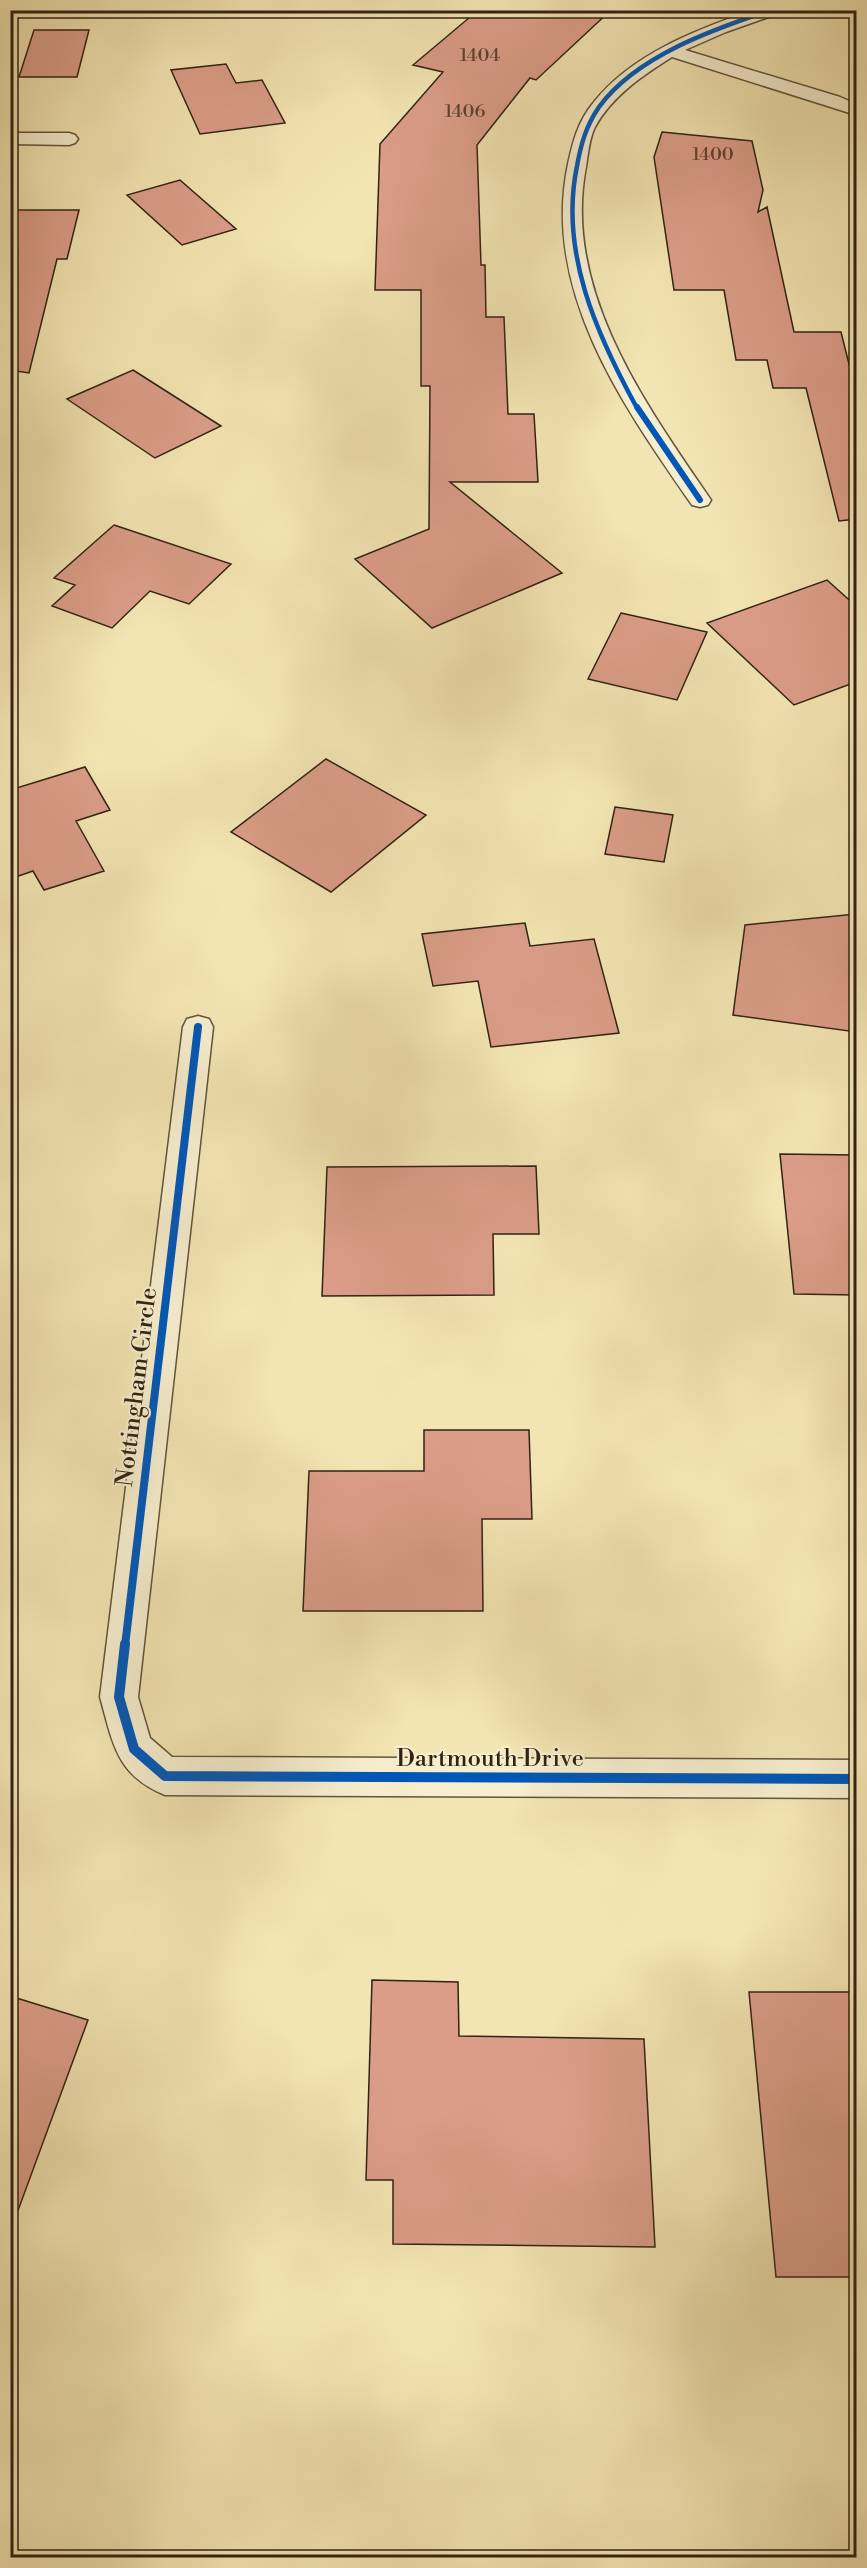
<svg xmlns="http://www.w3.org/2000/svg" width="867" height="2568" font-family="'Libre Bodoni',serif">
  <style>
    .building { fill: #db9d88; stroke: #302312; stroke-width: 1.5 }
    .lines { fill: none; stroke-linecap: round; stroke-linejoin: round }
    .minor-casing { stroke: #61543a; stroke-width: 3 }
    .minor { fill: #f7eece; fill-rule: evenodd }
    .cycleway-far3-casing { stroke: #f7eece; stroke-width: 7 }
    .cycleway-far2-casing { stroke: #f7eece; stroke-width: 9 }
    .cycleway-far1-casing { stroke: #f7eece; stroke-width: 11 }
    .cycleway-casing { stroke: #f7eece; stroke-width: 14 }
    .cycleway-far3 { stroke: #0057b8; stroke-width: 4.5 }
    .cycleway-far2 { stroke: #0057b8; stroke-width: 6 }
    .cycleway-far1 { stroke: #0057b8; stroke-width: 8 }
    .cycleway { stroke: #0057b8; stroke-width: 10 }
    .labels { text-anchor: middle; stroke-width: 4.5; stroke-linejoin: round; paint-order: stroke }
    .far-number-label { font-size: 18px; fill: #5b4230 }
    .street-label { font-size: 24px; fill: #302312; stroke: #f7eece }
  </style>
  <rect width="100%" height="100%" fill="#f3e5b3"/>
  <filter id="stains"><feTurbulence type="fractalNoise" baseFrequency=".00333" numOctaves="4"/><feColorMatrix values="0 0 0 0 .2 0 0 0 0 .09 0 0 0 0 .02 0 0 0 .5 -.17"/></filter>
  <radialGradient id="worn" r=".72"><stop offset=".6" stop-color="#630" stop-opacity="0"/><stop offset="1" stop-color="#630" stop-opacity=".3"/></radialGradient>
  <path class="building" d="M483,10h128l-75,70 -6,-2 -53,67 4,120h4l1,52h18l4,97h26l4,68h-88l112,91 -130,55 -77,-69 74,-30 1,-143h-9v-96h-46l5,-146 63,-72 -30,-7 57,-48z
    M34,30h55l-12,47h-58z
    M226,64l10,19 26,-3 23,43 -85,11 -29,-64z
    M662,132l90,9 11,49 -5,22 9,-5 27,125h47l10,40h5v147l-17,2 -33,-133h-33l-6,-28h-31l-12,-70h-50l-20,-133z
    M180,180l56,49 -54,16 -55,-50z
    M10,210h69l-12,49h-10l-28,114 -19,-3z
    M133,370l88,56 -66,32 -88,-59z
    M114,525l117,39 -42,40 -39,-13 -38,37 -60,-22 23,-21 -21,-7z
    M827,580l29,26v76l-62,23 -87,-82z
    M621,613l86,19 -30,68 -89,-21z
    M326,759l100,56 -95,77 -100,-60z
    M85,767l25,43 -34,11 28,50 -60,19 -11,-19 -23,8v-89z
    M615,807l58,8 -9,47 -59,-8z
    M856,914v118l-123,-17 12,-90z
    M525,923l5,23 64,-7 25,94 -128,14 -13,-66 -45,5 -11,-52z
    M780,1154l76,1v140l-62,-1z
    M536,1166l3,68h-46l1,61 -172,1 5,-129z
    M424,1430h105l3,89h-50l1,92h-180l6,-140h115z
    M372,1980l86,2 1,54 185,3 11,208 -262,-3v-64h-27z
    M749,1992h107v285h-80z
    M10,1996l78,24 -72,196 -6,-1z"/>
  <g class="lines">
    <defs>
      <path id="minor" d="M753,10h26l-2,4 -51,18 -41,18 155,47 16,7v11l-184,-58c-30,19 -60,39 -77,70 -6,12 -7,28 -9,40 -24,123 60,238 125,333l-3,5 -8,2 -8,-2c-68,-98 -151,-214 -124,-341 5,-23 10,-43 26,-62 38,-48 102,-72 159,-92z
        M10,133h59l6,2 3,4 -3,4 -6,2 -59,-1z
        M198,1016l11,3 4,8 -75,670 12,41 22,19 684,3v38l-691,-3c-49,-20 -52,-52 -65,-98l83,-670 4,-8z"/>
    </defs>
    <use href="#minor" class="minor-casing"/>
    <use href="#minor" class="minor"/>
    <defs>
      <path id="cycleway-far3" d="M637,408c-40,-73 -78,-156 -60,-242 4,-22 9,-40 22,-59 37,-51 115,-78 172,-97"/>
      <path id="cycleway-far2" d="M637,407l63,93"/>
      <path id="cycleway-far1" d="M125,1646l73,-619"/>
      <path id="cycleway" d="M125,1644l-6,53 15,52 31,27 691,3"/>
    </defs>
    <use href="#cycleway-far3" class="cycleway-far3-casing"/>
    <use href="#cycleway-far2" class="cycleway-far2-casing"/>
    <use href="#cycleway-far1" class="cycleway-far1-casing"/>
    <use href="#cycleway" class="cycleway-casing"/>
    <use href="#cycleway-far3" class="cycleway-far3"/>
    <use href="#cycleway-far2" class="cycleway-far2"/>
    <use href="#cycleway-far1" class="cycleway-far1"/>
    <use href="#cycleway" class="cycleway"/>
  </g>
  <g class="labels">
    <g class="far-number-label">
      <text x="480" y="61">1404</text>
      <text x="465" y="117">1406</text>
      <text x="713" y="160">1400</text>
    </g>
    <g class="street-label">
      <text transform="translate(136 1387) rotate(-83)" y="8">Nottingham Circle</text>
      <text x="490" y="1766">Dartmouth Drive</text>
    </g>
  </g>
  <rect width="867" height="2568" fill="none" stroke="#f3e5b3" stroke-width="36"/>
  <rect x="12" y="12" width="843" height="2544" fill="none" stroke="#302312" stroke-width="3"/>
  <rect x="18" y="18" width="831" height="2532" fill="none" stroke="#302312" stroke-width="1.5"/>
  <rect width="100%" height="100%" filter="url(#stains)"/>
  <rect width="100%" height="100%" fill="url(#worn)"/>
</svg>
